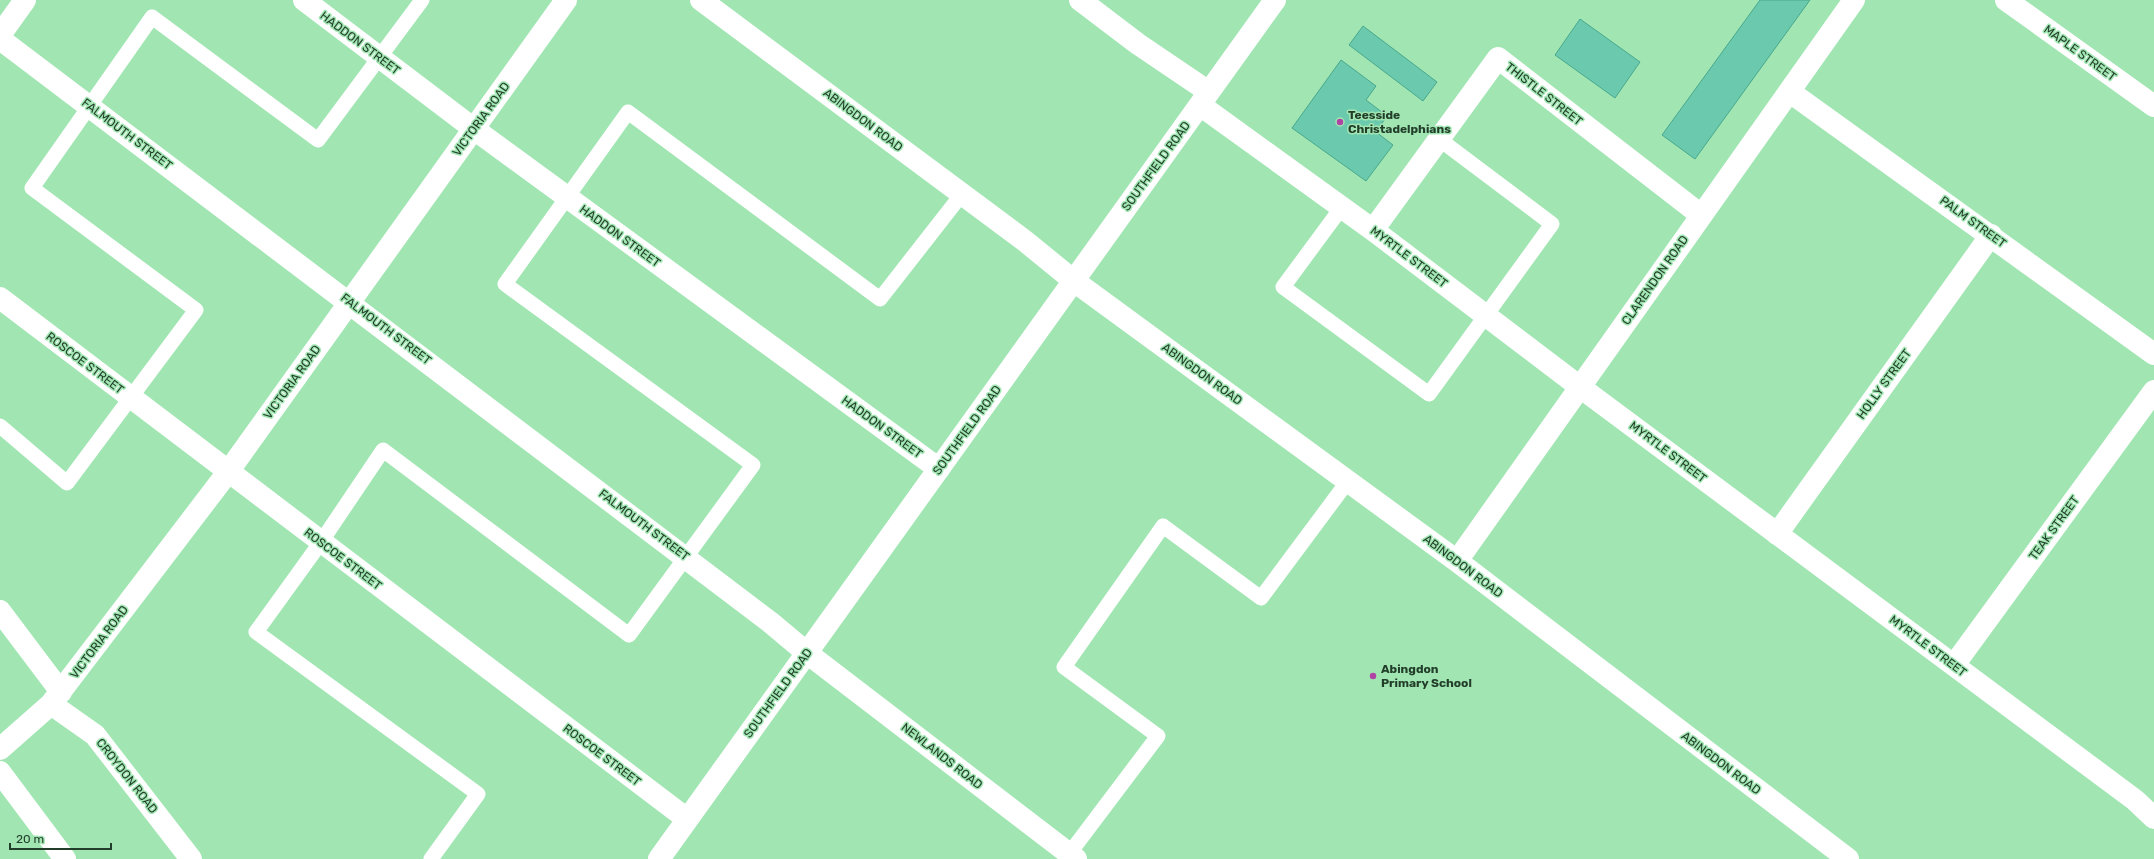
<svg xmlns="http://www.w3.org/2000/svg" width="2154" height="859" font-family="Rubik,sans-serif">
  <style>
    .building { fill: #6bcaad; stroke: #48a88d }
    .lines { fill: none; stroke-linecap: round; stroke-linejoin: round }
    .lane { stroke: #fff; stroke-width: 15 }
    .street { stroke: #fff; stroke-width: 22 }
    .poi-dot { fill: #b044a5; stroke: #a1e6b2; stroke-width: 1.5 }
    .labels { text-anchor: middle; stroke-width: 3; stroke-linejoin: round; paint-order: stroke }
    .street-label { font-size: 12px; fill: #223e2a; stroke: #a1e6b2 }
    .poi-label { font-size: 12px; font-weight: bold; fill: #223e2a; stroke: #a1e6b2; text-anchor: start }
  </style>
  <rect width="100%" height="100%" fill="#a1e6b2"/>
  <path class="building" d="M1760,0h50l-115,159 -33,-24z
    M1580,19l60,43 -25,36 -60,-43z
    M1363,26l74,56 -14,19 -74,-56z
    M1341,60l35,26 -10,14 21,16 -11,16 17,13 -27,36 -74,-53z"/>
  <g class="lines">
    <path class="lane" d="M1342,207l-59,80 146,107 123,-170 -113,-85
      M0,426l67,57 129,-173 -164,-122 120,-171 166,123 104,-140
      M1069,854l89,-118 -94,-69 99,-141 98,72 87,-117
      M431,859l47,-65 -222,-162 65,-90 62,-92 246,185 124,-170 -248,-181 123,-172 252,187 82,-105"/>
    <path class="street" d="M304,0l170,129 465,340
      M701,0l324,241 49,40 383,280 391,298
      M1080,0l58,44 71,48
      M2006,0l148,106
      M0,35l25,-35
      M0,39l770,583 37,31 269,206
      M1790,92l364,262
      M1200,105l173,125 207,157 555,413 19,18
      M1373,230l125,-172 203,157
      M0,298l687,521
      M1777,534l214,-299
      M1457,561l397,-561
      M0,611l61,81
      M1954,665l200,-274
      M51,704l44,31 96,124
      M0,749l51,-45 177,-232 338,-472
      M0,772l65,87
      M659,859l616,-859"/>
  </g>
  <g class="poi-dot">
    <circle cx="1340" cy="122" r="4"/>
    <circle cx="1373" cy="676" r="4"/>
  </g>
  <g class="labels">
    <g class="street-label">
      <text transform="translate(360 43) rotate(37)" y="4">HADDON STREET</text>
      <text transform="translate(2080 53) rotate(36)" y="4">MAPLE STREET</text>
      <text transform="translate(1544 94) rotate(38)" y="4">THISTLE STREET</text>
      <text transform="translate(481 119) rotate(-54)" y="4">VICTORIA ROAD</text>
      <text transform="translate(863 120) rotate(37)" y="4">ABINGDON ROAD</text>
      <text transform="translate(127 134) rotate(37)" y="4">FALMOUTH STREET</text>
      <text transform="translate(1156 166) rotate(-54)" y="4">SOUTHFIELD ROAD</text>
      <text transform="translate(1973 222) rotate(36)" y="4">PALM STREET</text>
      <text transform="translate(620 236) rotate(36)" y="4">HADDON STREET</text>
      <text transform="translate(1409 257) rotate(37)" y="4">MYRTLE STREET</text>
      <text transform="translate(1655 280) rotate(-55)" y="4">CLARENDON ROAD</text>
      <text transform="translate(386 329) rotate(37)" y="4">FALMOUTH STREET</text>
      <text transform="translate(85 363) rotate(37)" y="4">ROSCOE STREET</text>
      <text transform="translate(1202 374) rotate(36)" y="4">ABINGDON ROAD</text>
      <text transform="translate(292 382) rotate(-54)" y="4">VICTORIA ROAD</text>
      <text transform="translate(1884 384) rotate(-54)" y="4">HOLLY STREET</text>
      <text transform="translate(882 427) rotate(36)" y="4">HADDON STREET</text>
      <text transform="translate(967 430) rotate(-54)" y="4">SOUTHFIELD ROAD</text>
      <text transform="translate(1668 452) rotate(37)" y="4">MYRTLE STREET</text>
      <text transform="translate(644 525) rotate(37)" y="4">FALMOUTH STREET</text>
      <text transform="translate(2054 528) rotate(-54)" y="4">TEAK STREET</text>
      <text transform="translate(343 559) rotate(37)" y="4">ROSCOE STREET</text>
      <text transform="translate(1463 566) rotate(37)" y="4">ABINGDON ROAD</text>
      <text transform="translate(99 642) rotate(-53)" y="4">VICTORIA ROAD</text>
      <text transform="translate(1928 646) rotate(37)" y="4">MYRTLE STREET</text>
      <text transform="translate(778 693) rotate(-54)" y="4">SOUTHFIELD ROAD</text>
      <text transform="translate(602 755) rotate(37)" y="4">ROSCOE STREET</text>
      <text transform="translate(942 756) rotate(38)" y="4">NEWLANDS ROAD</text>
      <text transform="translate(1721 763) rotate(37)" y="4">ABINGDON ROAD</text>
      <text transform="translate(127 776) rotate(52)" y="4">CROYDON ROAD</text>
    </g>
    <g class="poi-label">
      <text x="1348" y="119">Teesside<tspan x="1348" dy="14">Christadelphians</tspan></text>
      <text x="1381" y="673">Abingdon<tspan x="1381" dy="14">Primary School</tspan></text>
    </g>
  </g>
  <path d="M10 843v6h101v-6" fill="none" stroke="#223e2a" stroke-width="2"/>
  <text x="16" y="843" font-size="12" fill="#223e2a" stroke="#a1e6b2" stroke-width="3" paint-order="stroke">20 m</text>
</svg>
